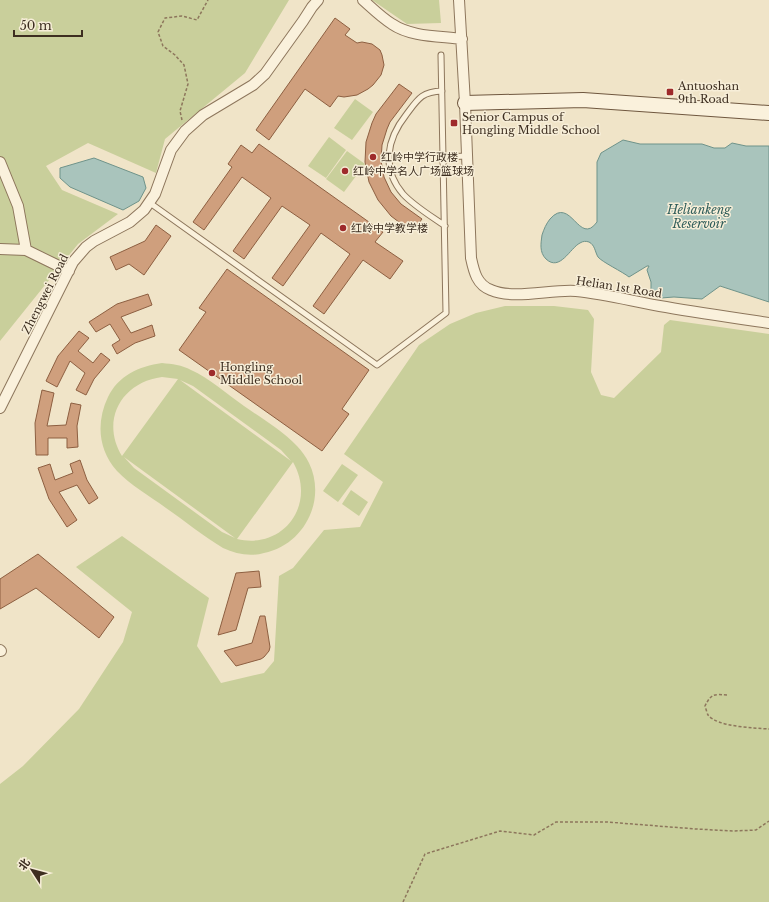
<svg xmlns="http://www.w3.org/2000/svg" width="769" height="902" font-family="'Libre Baskerville','Noto Sans SC',serif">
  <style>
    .green { fill: #c9cf9b; fill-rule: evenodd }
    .water { fill: #a9c4bc; stroke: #6f938a }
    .building { fill: #cf9f7d; stroke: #8d5f41 }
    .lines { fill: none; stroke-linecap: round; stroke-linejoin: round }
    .lane-casing { stroke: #8d765c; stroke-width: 7 }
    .street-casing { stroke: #8d765c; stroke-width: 12 }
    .secondary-casing { stroke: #6f573f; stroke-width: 16 }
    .path { stroke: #8d765c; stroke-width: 1.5; stroke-dasharray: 3 2; stroke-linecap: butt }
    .lane { stroke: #faf1dc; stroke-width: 5 }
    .street { stroke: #faf1dc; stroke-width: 10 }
    .secondary { stroke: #faf1dc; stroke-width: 14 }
    .poi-dot { fill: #9e2a2b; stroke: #f7eed8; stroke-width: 1.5 }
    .labels { text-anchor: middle; stroke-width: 3; stroke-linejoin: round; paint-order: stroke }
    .poi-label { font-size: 11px; fill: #3d2e20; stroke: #f7eed8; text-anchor: start }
    .street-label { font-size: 11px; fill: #3d2e20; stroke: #f7eed8 }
    .water-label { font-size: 12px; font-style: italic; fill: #2f5d5a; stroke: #f7eed8 }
  </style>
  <rect width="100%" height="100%" fill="#f0e4c8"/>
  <path class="green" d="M0,0h289l-44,73 -80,66 -9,34 -68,-30 -42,23 16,24 56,24 -40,30 -78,97z
    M372,0h67l2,23 -34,1z
    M355,99l18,13 -21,28 -18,-12z
    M329,137l17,13 -20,28 -18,-12z
    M347,151l18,13 -21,28 -18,-13z
    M505,306h49l34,4 6,9 -3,53 10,23 13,3 47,-46 3,-27 6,-5 99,14v568h-769v-118l23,-18 56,-57 44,-67 9,-30 -56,-45 46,-31 87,62 -12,48 24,37 43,-10 10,-12 5,-85 14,-8 31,-38 36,-3 23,-45 -39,-28 75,-109 31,-21 26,-11z
    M162,363c10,1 20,2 29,7 18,8 36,24 53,36 17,12 39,25 53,40 5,5 9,11 12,17 18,37 -5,82 -45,90 -14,4 -28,1 -41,-5 -20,-12 -38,-27 -57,-40 -16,-12 -36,-23 -49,-37 -19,-21 -21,-49 -9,-74 10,-21 31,-31 54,-34zM162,377l16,2 -56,77c-22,-36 0,-74 40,-79zM180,380l13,6 88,64 10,11zM124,457l111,81 -13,-6 -88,-64zM293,462c24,42 -9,88 -56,77z
    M342,464l16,11 -20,27 -15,-11z
    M351,490l17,12 -9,14 -17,-12z"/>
  <path class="water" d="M623,140l17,4h62l12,4h11l7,-5 14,3h23v156l-49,-16 -18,13 -28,-2 -13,1 -10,-5v-11l-4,-12 2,-4h-2l-18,11c-6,-5 -27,-15 -31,-20 -3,-5 -3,-12 -9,-15 -3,-1 -6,-1 -9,1 -10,5 -20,29 -34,16 -7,-7 -5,-16 -4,-24 2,-6 4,-11 8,-16 21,-24 29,28 47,3v-60l4,-9z
    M94,158l49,19 3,11 -7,13 -16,9 -53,-23 -10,-9v-10z"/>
  <path class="building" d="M335,18l15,11 -5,6 12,8 5,-1 10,2 8,6 2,5 2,10 -3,10 -8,10 -5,4 -11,6 -13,2 -6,-1 -8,11 -25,-18 -36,51 -13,-10z
    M399,84l13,9 -22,29 -3,7 -5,16 -1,16 3,16 7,15 10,12 21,15 -10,13 -21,-16 -13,-16 -9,-18 -4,-20 1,-20 6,-19 4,-9z
    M259,144l124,88 -8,10 28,19 -13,18 -27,-19 -39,54 -11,-8 37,-52 -29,-21 -38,53 -11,-8 38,-53 -28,-19 -38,53 -11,-8 38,-53 -29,-21 -38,53 -11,-8 39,-55 -4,-3 13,-19 11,8z
    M156,225l15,11 -27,39 -15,-11 -13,6 -6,-13 35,-16z
    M227,269l142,101 -27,39 7,5 -27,37 -143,-101 27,-38 -7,-4z
    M148,294l4,11 -31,12 10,16 21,-8 3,11 -20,7 -18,11 -5,-9 8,-5 -10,-16 -14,8 -7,-10 28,-18z
    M79,331l10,7 -11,13 15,12 8,-10 9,7 -16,19 -8,16 -10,-5 9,-17 -15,-12 -13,26 -11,-6 12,-25z
    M42,390l12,3 -7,33 19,-1 5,-22 10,2 -4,21 1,21 -11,1v-10h-19v17h-12l-1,-32z
    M80,460l7,20 11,18 -9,6 -12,-19 -18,7 18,28 -10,7 -18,-28 -11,-31 12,-4 5,16 18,-7 -3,-9z
    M38,554l76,63 -15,21 -63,-50 -36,21v-30z
    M259,571l2,16 -13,1 -12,42 -18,5 18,-62z
    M260,616h5l5,31 -1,4 -5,6 -3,2 -25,7 -12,-15 28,-8z"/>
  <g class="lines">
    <defs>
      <path id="lane" d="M442,91c-21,1 -24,8 -36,24 -19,24 -25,53 -3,79 11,12 28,22 42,32
        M443,157l24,-1
        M150,203l227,162 69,-52 -5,-258"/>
      <path id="street" d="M363,0c9,8 18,17 29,24 19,13 47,12 70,15
        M459,0l6,103 6,155c3,14 6,27 20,32 23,10 60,-1 85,1 30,3 60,11 90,16 34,6 69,11 103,16
        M0,162l18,44 8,44
        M0,249l26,1 43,21
        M0,408l73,-146 13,-15 8,-6 36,-19 14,-12 11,-16 16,-44 14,-19 18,-16 50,-30 12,-11 38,-53 9,-14 6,-7
        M0,650l1,1"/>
      <path id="secondary" d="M465,103l118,-3 186,13"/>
    </defs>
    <use href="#lane" class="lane-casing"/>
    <use href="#street" class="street-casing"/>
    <use href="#secondary" class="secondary-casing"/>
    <path class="path" d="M182,120l-2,-9 8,-27 -4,-19 -9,-10 -12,-9 -5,-14 7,-14 17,-2 15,4 11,-20
      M727,695c-14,-1 -16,-1 -22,11 1,3 2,7 3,9 9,12 47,13 61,14
      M403,902l22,-48 75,-23 34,4 22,-13h51l89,7 38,2 22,-1 13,-9"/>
    <use href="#lane" class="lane"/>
    <use href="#street" class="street"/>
    <use href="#secondary" class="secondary"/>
  </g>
  <g class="poi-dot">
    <rect x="666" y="88" width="8" height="8" rx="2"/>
    <rect x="450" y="119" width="8" height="8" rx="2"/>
    <circle cx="373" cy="157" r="4"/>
    <circle cx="345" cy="171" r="4"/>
    <circle cx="343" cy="228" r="4"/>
    <circle cx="212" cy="373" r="4"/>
  </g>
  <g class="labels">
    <g class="poi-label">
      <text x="678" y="90">Antuoshan<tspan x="678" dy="13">9th Road</tspan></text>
      <text x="462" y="121">Senior Campus of<tspan x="462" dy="13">Hongling Middle School</tspan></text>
      <text x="381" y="161">红岭中学行政楼</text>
      <text x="353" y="175">红岭中学名人广场篮球场</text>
      <text x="351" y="232">红岭中学教学楼</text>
      <text x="220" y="371">Hongling<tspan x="220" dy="13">Middle School</tspan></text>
    </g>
    <g class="street-label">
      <text transform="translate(619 287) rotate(9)" y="4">Helian 1st Road</text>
      <text transform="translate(45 294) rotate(-63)" y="4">Zhengwei Road</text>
    </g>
    <g class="water-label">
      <text x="699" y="214">Heliankeng<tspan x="699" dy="14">Reservoir</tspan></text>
    </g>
  </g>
  <g transform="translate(32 870) rotate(306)" stroke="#f7eed8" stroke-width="3" paint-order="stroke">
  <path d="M0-3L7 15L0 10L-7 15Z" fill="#3d2e20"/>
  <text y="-6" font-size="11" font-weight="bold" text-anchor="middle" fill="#3d2e20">北</text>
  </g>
  <path d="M14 30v6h68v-6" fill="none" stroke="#3d2e20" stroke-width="2"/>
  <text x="20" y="30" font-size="12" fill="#3d2e20" stroke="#f7eed8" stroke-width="3" paint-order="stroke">50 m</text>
</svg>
